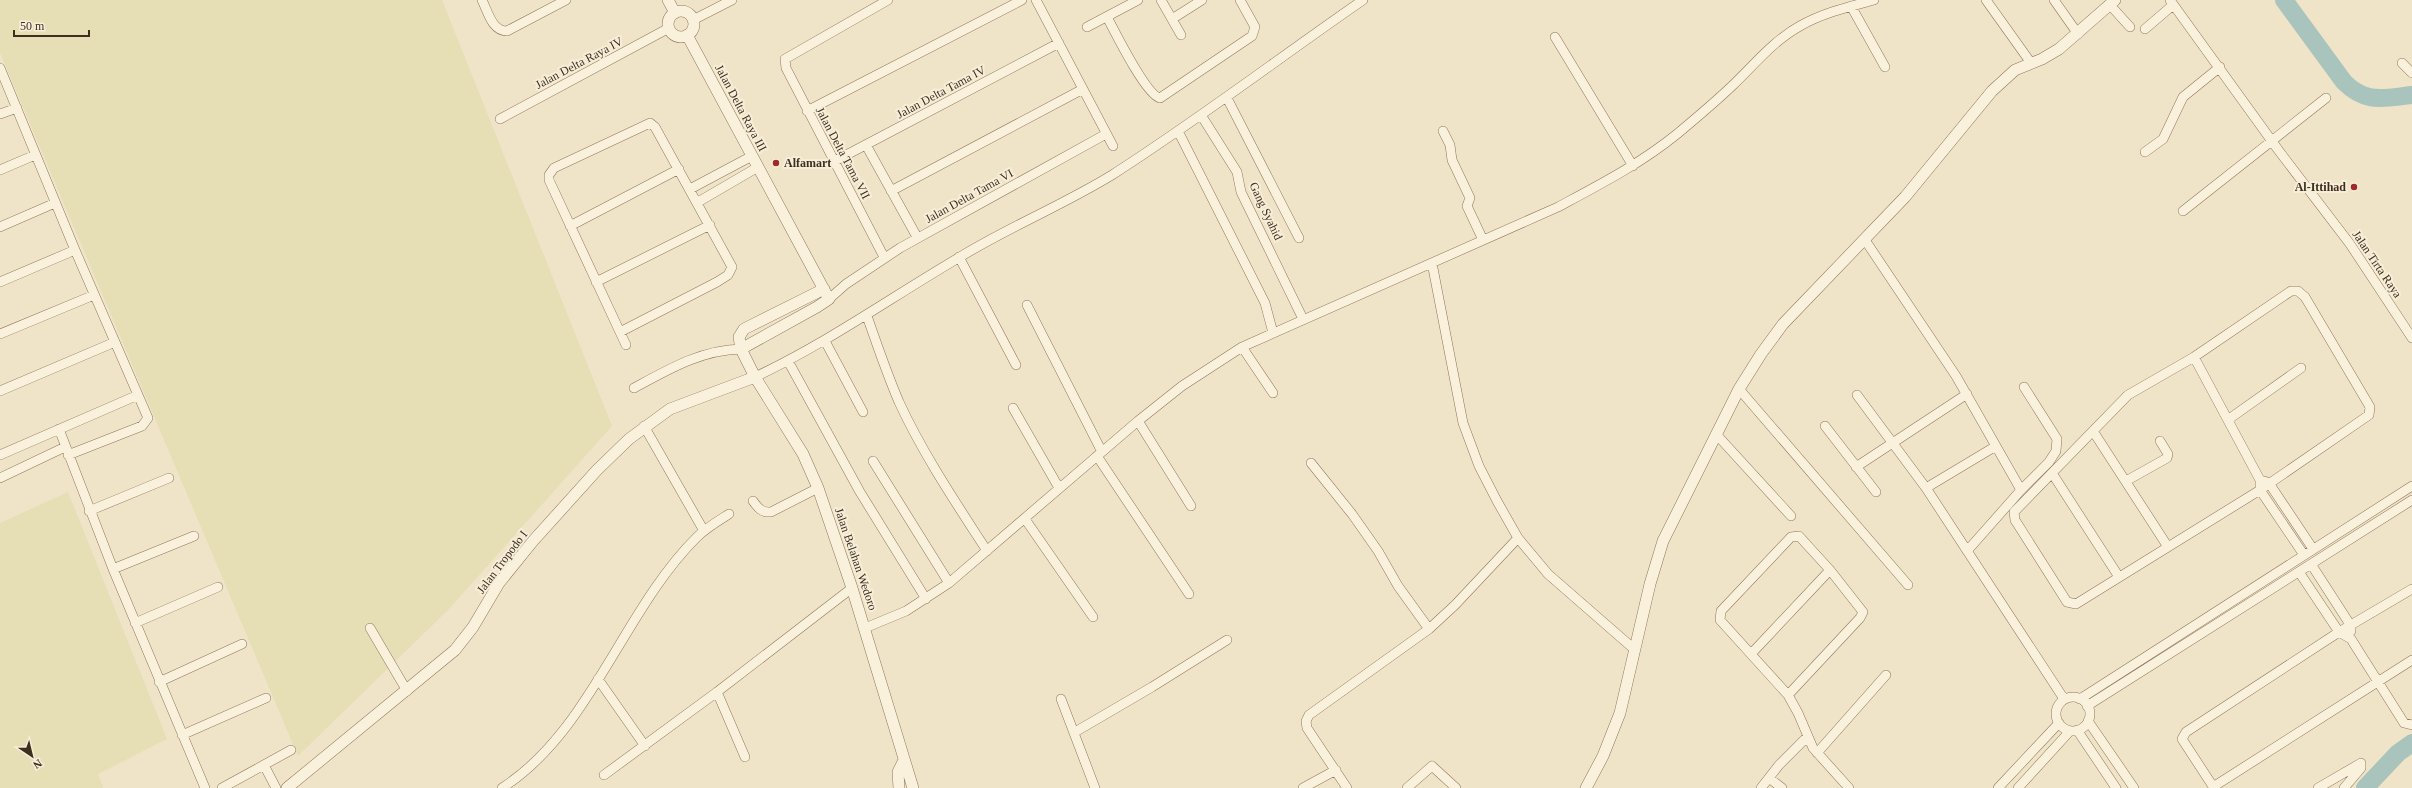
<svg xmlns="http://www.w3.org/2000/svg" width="2412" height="788" font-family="'Times New Roman',serif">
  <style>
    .farmland { fill: #e6deb5 }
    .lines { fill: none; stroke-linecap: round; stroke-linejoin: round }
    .river { stroke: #a9c4bc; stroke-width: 18 }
    .minor-casing { stroke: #8d765c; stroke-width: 10 }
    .tertiary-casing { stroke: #8d765c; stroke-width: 12 }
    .minor { stroke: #faf1dc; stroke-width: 9 }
    .tertiary { stroke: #faf1dc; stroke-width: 11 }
    .poi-dot { fill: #9e2a2b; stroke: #f7eed8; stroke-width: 1.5 }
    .labels { text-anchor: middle; stroke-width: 4; stroke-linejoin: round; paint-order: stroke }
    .street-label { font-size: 12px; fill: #3d2e20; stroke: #f7eed8 }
    .poi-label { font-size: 12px; font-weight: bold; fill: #3d2e20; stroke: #f7eed8; text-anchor: start }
  </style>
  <rect width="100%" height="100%" fill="#f0e4c8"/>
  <path class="farmland" d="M0,0h442l170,426 -163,183 -151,147 -298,-703z
    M68,492l99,247 -69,35 5,14h-103v-265z"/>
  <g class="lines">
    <path class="river" d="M2284,0l60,82c22,22 39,16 68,13
      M2365,788l33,-35 14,-10"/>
    <defs>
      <path id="minor" d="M482,0c6,12 10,31 25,31l59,-31
        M1036,0l77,146
        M1161,0l20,35
        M1986,0l45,63
        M2054,0l24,34
        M2170,0l109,151 71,93 62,94
        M2110,5l20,22
        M1851,6l34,61
        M1107,17c8,15 39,78 53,81l92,-62 3,-9 -15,-27
        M1172,19l30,-19
        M693,20l39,-20
        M1087,27l51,-27
        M2145,29l28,-24
        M1555,37l78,129
        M2402,63l10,10
        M0,68l75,182 73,168 -6,8 -74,29
        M1227,98l72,140
        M807,111l215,-111
        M0,114l17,-6
        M1201,115l36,57 4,20 62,127
        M500,119l169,-91
        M1178,131l87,172 8,30
        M1443,131l7,14 2,15 18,38 -3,8 16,34
        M866,145l51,92
        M2145,152l18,-13 20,-42 37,-30
        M833,162l226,-119
        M0,170l35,-15
        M690,189l62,-33
        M891,191l192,-102
        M698,202l60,-35
        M2183,211l143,-113
        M570,226l109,-57
        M0,227l55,-24
        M1865,240l91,136 65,114
        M884,257l-98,-189 -1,-9 103,-59
        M959,257l57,108
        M1432,263l31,160 16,43 18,35 21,37 30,36 86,75
        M0,282l75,-32
        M596,282l114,-57
        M2291,291h7l7,6 65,110 -1,8 -109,75 -184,114 -9,-2 -52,-82 -1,-8 114,-117 66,-38z
        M829,299l17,-15 54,-36 206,-114
        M1027,305l75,147
        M867,316c10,29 20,58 32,86 24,52 57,101 88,149
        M620,332l97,-50 11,-7 4,-8 -77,-140 -5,-4 -96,45 -5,7v5l77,165
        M0,334l94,-39
        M825,341l38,71
        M1242,347l31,46
        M2194,357l66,123v10l44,65
        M788,361l72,131 66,107
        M755,377c74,-35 135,-79 205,-120 49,-30 103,-52 152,-82 86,-55 167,-117 251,-175
        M634,388c35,-19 67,-38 107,-39
        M1739,389l169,196
        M0,391l115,-49
        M1857,395l69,93 138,211
        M1013,408l46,80
        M2229,419l72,-51
        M1138,421l53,85
        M644,426l60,105
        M1825,426l51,66
        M59,429l54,140 92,219
        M2093,431l75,116
        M1716,434l75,82
        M0,455l138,-60
        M1097,456l92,138
        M873,461l76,122
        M1311,463l41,51 26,37 20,35 31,43
        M1856,467l111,-73
        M2052,473l67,104
        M0,478l65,-31
        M2126,481l41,-23 1,-4 -8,-13
        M2264,481l5,2 44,66
        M1926,488l70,-42
        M753,501c5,7 9,12 18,11l47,-24
        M89,511l80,-33
        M1025,519l68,98
        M1967,551l54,-61 28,-28 7,-11 1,-12 -33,-52
        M2311,564l40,62v5
        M113,569l81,-33
        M2299,572l40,60 12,7 53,84 8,2
        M135,623l83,-36
        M370,628l37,63
        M865,628l41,-17 43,-28 189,-162 44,-35 60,-39 316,-140c41,-22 82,-43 119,-73 18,-15 37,-31 55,-48 21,-20 42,-46 68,-60 23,-13 48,-19 74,-26
        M1751,654l79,-84
        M598,679l47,67
        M159,682l83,-38
        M717,692l28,65
        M1788,695l72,-77 3,-6 -33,-42 -31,-34 -8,1 -70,74 -1,9 68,75 10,18 15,35 36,40
        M2056 714a17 17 0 1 1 34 0a17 17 0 1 1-34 0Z
        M1061,699l34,89
        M2080,699l332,-213
        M2087,706l325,-206
        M2088,721l46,67
        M2077,730l39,58
        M1075,732l77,-45 75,-47
        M182,735l84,-37
        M1817,753l69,-78
        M264,765l12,23
        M604,775l113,-83 135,-104
        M1769,778l13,10
        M2213,787l199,-127
        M222,788l69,-38
        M502,788c89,-57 121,-178 195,-251 9,-9 21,-16 32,-23
        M1303,788l33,-18
        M1347,788l-40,-60 -1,-7 3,-6 120,-86 26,-24 63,-67
        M1407,788l25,-22 24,22
        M1761,788l18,-23 29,-29
        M1998,788l61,-65
        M2018,788l52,-57
        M2214,788l-32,-49 4,-7 153,-100 73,-43
        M2318,788l43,-25v5l-17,20"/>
      <path id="tertiary" d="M668,0l7,13
        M668 24a13 13 0 1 1 26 0a13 13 0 1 1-26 0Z
        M687,35l142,264 -12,8 -76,42
        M824,289l-80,40 -5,8 2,12 14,28 48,77 15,34 34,100 61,200
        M287,788l168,-138 18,-23 26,-44 34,-42 64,-71 32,-31 41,-30 85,-32
        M899,788l-1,-16 5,-10
        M1586,788l17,-32 17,-43 30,-129 13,-43 76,-152 22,-35 22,-30 122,-127 87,-106 23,-21 27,-11 17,-10 56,-49"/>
    </defs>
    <use href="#minor" class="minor-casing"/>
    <use href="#tertiary" class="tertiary-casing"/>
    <use href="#minor" class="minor"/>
    <use href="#tertiary" class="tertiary"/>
  </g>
  <g class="poi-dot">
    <circle cx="776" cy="163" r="4"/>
    <circle cx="2354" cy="187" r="4"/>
  </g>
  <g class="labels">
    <g class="street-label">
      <text transform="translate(579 63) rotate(-28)" y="4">Jalan Delta Raya IV</text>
      <text transform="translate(941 92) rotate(-28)" y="4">Jalan Delta Tama IV</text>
      <text transform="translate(741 108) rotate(62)" y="4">Jalan Delta Raya III</text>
      <text transform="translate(843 153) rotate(62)" y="4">Jalan Delta Tama VII</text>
      <text transform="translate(969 196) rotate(-29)" y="4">Jalan Delta Tama VI</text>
      <text transform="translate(1266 211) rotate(65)" y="4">Gang Syahid</text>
      <text transform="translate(2377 264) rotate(56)" y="4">Jalan Tirta Raya</text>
      <text transform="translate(856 559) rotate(71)" y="4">Jalan Belahan Wedoro</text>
      <text transform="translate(502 562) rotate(-53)" y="4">Jalan Tropodo I</text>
    </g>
    <g class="poi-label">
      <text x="784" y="167">Alfamart</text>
      <text x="2346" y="191" text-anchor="end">Al-Ittihad</text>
    </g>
  </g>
  <g transform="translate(32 756) rotate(145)" stroke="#f7eed8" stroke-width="3" paint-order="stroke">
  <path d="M0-3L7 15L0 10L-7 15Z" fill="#3d2e20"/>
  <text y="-6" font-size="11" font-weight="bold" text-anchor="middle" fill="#3d2e20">N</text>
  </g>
  <path d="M14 30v6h75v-6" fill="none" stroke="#3d2e20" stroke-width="2"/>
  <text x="20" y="30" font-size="12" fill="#3d2e20" stroke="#f7eed8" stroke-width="3" paint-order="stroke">50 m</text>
</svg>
